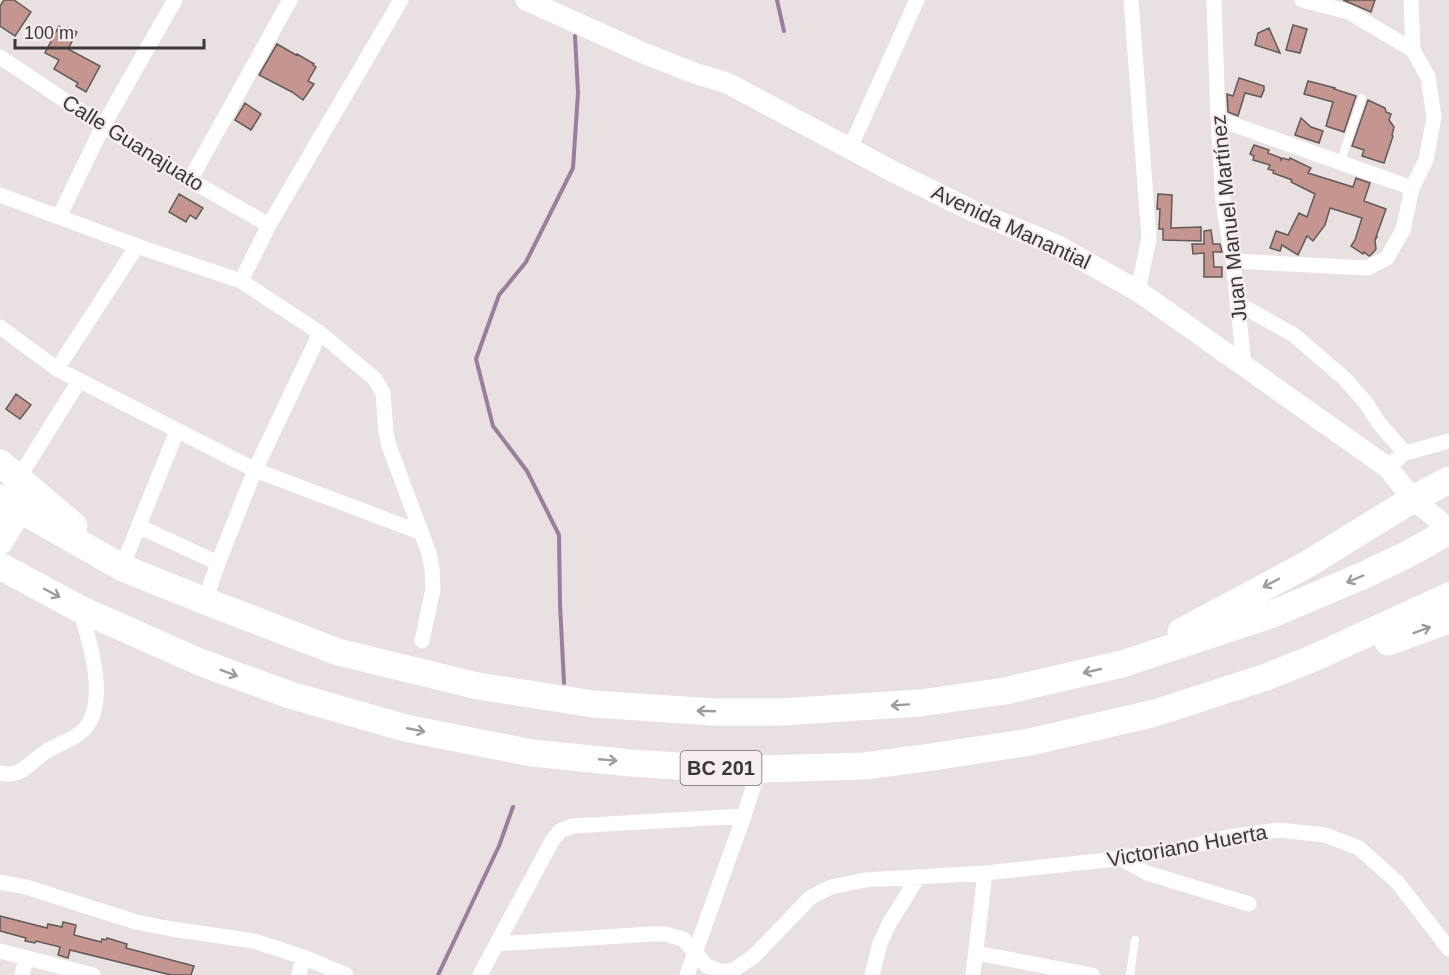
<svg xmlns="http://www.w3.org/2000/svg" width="1449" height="975" font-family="Arial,sans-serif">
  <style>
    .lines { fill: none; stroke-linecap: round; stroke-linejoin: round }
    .stream { stroke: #997e9e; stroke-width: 4 }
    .building { fill: #c59690; stroke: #605958; stroke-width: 1.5 }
    .lane { stroke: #fff; stroke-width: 8 }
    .street { stroke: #fff; stroke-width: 15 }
    .secondary { stroke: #fff; stroke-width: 21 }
    .highway { stroke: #fff; stroke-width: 27 }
    .oneway { stroke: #9d9c9c }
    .labels { text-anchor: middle; stroke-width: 4.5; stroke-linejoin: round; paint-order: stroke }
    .shield { fill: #f5edee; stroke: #736e6f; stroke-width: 1.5 }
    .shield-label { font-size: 20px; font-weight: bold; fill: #3b3839 }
    .street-label { font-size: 21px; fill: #3b3839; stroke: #f5edee }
  </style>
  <rect width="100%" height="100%" fill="#e8e0e1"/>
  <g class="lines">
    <path class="stream" d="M777,0l7,31
      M564,683l-4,-79 -1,-69 -32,-64 -34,-45 -17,-67 23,-64 27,-33 47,-94 5,-75 -3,-57
      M438,975l61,-129 14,-39"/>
  </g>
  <path class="building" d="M4,0h10l17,12 -16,24 -15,-10v-20z
    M1343,0h32l-4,12z
    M1293,25l14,4 -7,24 -14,-3z
    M59,26l7,5 2,-3 9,4 -9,17 32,17 -14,26 -10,-6 2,-3 -24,-14 5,-9 -14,-7z
    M1269,28l11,25 -25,-8 3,-12z
    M277,44l19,11 1,-1 17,10 -1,1 3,2 -8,14 6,3 -11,16 -11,-8 -33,-17z
    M1239,78l25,8v4l-3,7 -16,-4 -7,23 -10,-4 -1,-18 6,2z
    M1308,81l27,7 -1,1 22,7 -12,36 -18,-6 7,-24 -29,-8z
    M1368,100l17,8 1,4 5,2 -2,6 5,7 -2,8 1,1 -9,27 -22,-7 2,-6 -12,-4z
    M245,103l16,11 -10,16 -16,-10z
    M1301,118l10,9 12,4 -4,12 -24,-8z
    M1254,145l15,5 -1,3 13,5v2l2,-2 6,2 1,-2 21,10 -3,5 45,14 3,-9 14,5 -6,18 22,8 -10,28h1l-2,3 1,9 -4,5 -3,2 -5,-4 -1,2 -12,-8 4,-6 7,-22 -32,-10 -5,17 -12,16 -6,-5 -9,19 -16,-10 -2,6 -10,-3 6,-17 12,4 11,-22 8,4 8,-23 -24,-12 1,-2 -19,-7 1,-2 -6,-2 2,-4 -17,-5 1,-4 -4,-2z
    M179,194l24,14 -7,11 -6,-4 -4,7 -17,-10z
    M1158,194l14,1 -1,33 30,-1v14l-38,-1v-11h-4l1,-20h-3z
    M1211,230l2,14h7l2,8h-9l1,15h8v10h-18v-24l-11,1 -1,-10h12v-13z
    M16,394l15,11 -11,14 -14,-10z
    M0,916l47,12 1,-4 14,3 1,-5 13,3 -2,10 27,7 1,-3 4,1 1,-2 20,6 -1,4 68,18 -3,9h-20l-101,-25 -2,8 -10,-3 2,-8 -24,-6 -1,2 -10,-2 1,-3 -26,-7z"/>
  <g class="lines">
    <path class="lane" d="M1340,163l22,-65
      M1130,975l5,-35"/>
    <path class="street" d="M1131,0l18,238 -11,53
      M1214,0l4,119 5,83 10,59 11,104
      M1302,0l47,12 64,38
      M0,57l103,69 87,54 79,45
      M1218,119l194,69
      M850,148l67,-148
      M190,180l100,-180
      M0,195l137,51 104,35 28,-56 132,-225
      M59,217l44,-91 72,-126
      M1233,261l134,7 20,-10 16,-28 9,-42 14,-28 8,-43 -6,-40 -15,-27 -2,-50
      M241,281l79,52 55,46 8,14 3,40 3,13 40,107 3,16 1,20 -11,52
      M1237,303l57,32 51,44 21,24 12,19 27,31
      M0,327l57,42 198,101 167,63
      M57,369l80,-123
      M1387,467l18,-14 44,-12
      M18,479l61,-98
      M138,526l80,37
      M122,567l55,-136
      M205,601l13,-38 37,-93 65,-137
      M0,773c21,5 28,-9 44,-20 11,-8 26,-12 36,-20 32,-25 9,-92 0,-124
      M1120,858l27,15 102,31
      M0,882l26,5 110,35 36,7 82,12 49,16 43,18
      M497,944l154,-10h14l18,5 24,27 15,6 12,-2 20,-14 57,-59 20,-10 34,-7 120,-7 122,-13 73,-11 48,-12 50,-7 47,5 34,13 39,35 51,66
      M0,951l93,24
      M976,953l116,22
      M22,975l4,-17
      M299,975l4,-18
      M480,975l72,-134 8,-10 12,-5 172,-10
      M687,975l57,-159 15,-47
      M872,975l8,-32 10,-21 28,-45
      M973,975l12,-102"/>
    <path class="secondary" d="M526,0l115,52 53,21 33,10 167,89 79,39 83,34 82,46 249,176 26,32 36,30"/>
    <path class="highway" d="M0,463l74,63
      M0,498l123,70 82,33 133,51 140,34 115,18 120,8h68l139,-9 85,-12 117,-27 148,-49 92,-39 46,-22 41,-23
      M0,541l19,-32
      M0,566l80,43 122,54 88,32 115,33 127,25 99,10 77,5 51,1 105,-3 68,-9 98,-15 125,-29 111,-36 48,-19 135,-62
      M1181,632l125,-67 107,-66 36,-19
      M1388,642l61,-22"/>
  </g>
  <defs><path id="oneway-shaft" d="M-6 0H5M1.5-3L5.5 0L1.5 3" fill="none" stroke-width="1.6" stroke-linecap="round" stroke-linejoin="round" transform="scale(1.5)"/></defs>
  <g class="oneway">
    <use href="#oneway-shaft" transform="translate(1355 579) rotate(157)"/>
    <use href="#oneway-shaft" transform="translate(1271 583) rotate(152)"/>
    <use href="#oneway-shaft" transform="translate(52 593) rotate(28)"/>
    <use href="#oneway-shaft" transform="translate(1422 630) rotate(-20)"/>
    <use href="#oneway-shaft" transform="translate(1092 671) rotate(167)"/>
    <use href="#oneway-shaft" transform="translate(229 673) rotate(20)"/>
    <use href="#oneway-shaft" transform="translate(900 705) rotate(176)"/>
    <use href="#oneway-shaft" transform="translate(706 711) rotate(-178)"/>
    <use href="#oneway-shaft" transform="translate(416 730) rotate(11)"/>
    <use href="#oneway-shaft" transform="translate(608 760) rotate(5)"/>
  </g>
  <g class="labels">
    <rect class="shield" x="680.5" y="751" width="81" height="34" rx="4.5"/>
    <g class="shield-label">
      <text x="721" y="775">BC 201</text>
    </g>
    <g class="street-label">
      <text transform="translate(133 143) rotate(32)" y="7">Calle Guanajuato</text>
      <text transform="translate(1229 218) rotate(-96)" y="7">Juan Manuel Martínez</text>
      <text transform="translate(1011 227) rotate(25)" y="7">Avenida Manantial</text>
      <text transform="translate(1187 846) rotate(-10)" y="7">Victoriano Huerta</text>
    </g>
  </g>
  <path d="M15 39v9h189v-9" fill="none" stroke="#3b3839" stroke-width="3"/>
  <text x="24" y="39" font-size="18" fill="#3b3839" stroke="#f5edee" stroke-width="4.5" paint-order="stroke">100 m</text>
</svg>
